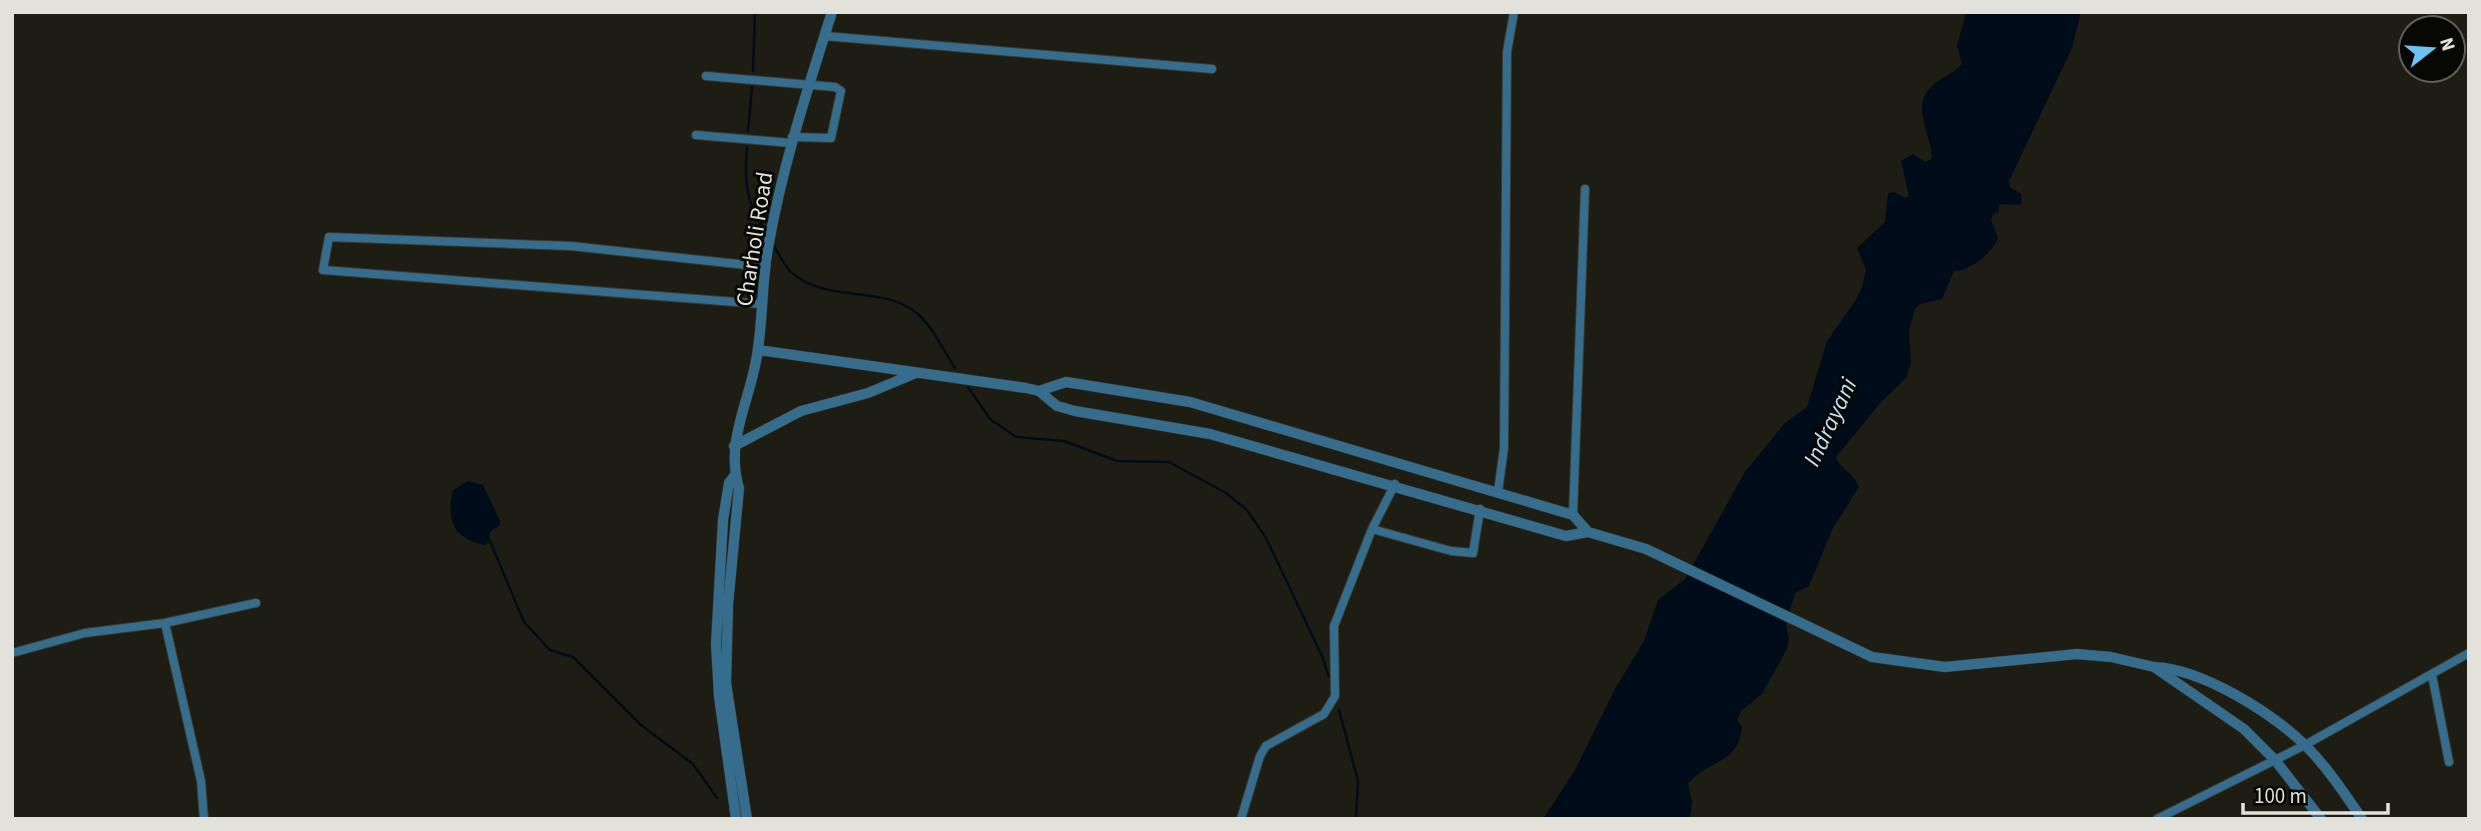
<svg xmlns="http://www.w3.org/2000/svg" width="2481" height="831" font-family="'Source Sans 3',sans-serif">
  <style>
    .water { fill: #000c19 }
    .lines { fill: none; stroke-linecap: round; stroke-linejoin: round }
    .stream { stroke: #000c19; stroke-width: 2.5 }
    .minor-casing { stroke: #39392f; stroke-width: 10 }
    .tertiary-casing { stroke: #39392f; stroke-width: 11 }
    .minor { stroke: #376d8c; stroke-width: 8 }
    .tertiary { stroke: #376d8c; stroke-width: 10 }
    .labels { text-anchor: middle; stroke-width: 6; stroke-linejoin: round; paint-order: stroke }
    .street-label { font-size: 23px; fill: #e2e2db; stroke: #070704 }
    .water-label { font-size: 24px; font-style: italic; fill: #bae3fc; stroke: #070704 }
  </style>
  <rect width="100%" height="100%" fill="#1d1d13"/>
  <path class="water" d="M1966,12h115l-9,36 -63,133 1,6 11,7 1,11 -23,-1v8l-6,2 -2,6 7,18c-6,16 -28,33 -44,33l-12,28 -22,5 -5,5 -6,21 2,33 -5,15 -24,23 -46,56c4,12 18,16 23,30l-26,41 -24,58 -14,7 -9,31 3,16 -2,9 -25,45 -20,16 -5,10 5,7c-4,39 -35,32 -54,57l4,18 -2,17h-147l32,-49 41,-83 28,-46 14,-41 27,-21 60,-107 39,-48 23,-17 20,-66 29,-41 6,-13 4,-17 -9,-22 28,-26 3,-29 6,-1 12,6 3,-2 -8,-35 12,-7 12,8 7,-3c0,-22 -21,-51 -2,-71 9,-10 23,-14 32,-24l-5,-18z
    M468,481l15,4 17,36v4l-10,7v9l-5,4c-32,-7 -39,-24 -32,-55z"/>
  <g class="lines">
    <path class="stream" d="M753,71l2,-59
      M748,131l4,-44
      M747,147c-3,39 -1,53 19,86
      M773,245c6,8 11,21 18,27 37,33 89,11 127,42 15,13 26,38 37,54
      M968,387l22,32 26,18 48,4 53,20 52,1 57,31 21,17 19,28 56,118 7,21
      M490,541l34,81 26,28 23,7 68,68 52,39 24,34
      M1339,710l19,71 -2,38"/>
    <defs>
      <path id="minor" d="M825,36l387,33
        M706,76l129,11 6,4 -10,47 -39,-1
        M696,135l95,8
        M761,304l-438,-34 6,-33 242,9 194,21
        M1498,492l6,-44 3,-396 7,-40
        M1573,515l12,-326
        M1372,529l79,22 22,2 7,-44
        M165,623l36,158 3,38
        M12,653l73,-20 80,-10 91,-20
        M2432,675l17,87
        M1241,819l19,-63 6,-10 58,-32 11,-18 -1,-70 38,-97 23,-45
        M2157,819l148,-74 164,-92"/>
      <path id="tertiary" d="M758,350l268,38 13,3 18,15 18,5 135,23 356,102 22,-4 58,17 226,108 73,10 132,-13 34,3 43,10 90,62 31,31 46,59
        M1039,391l27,-9 124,20 383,113 15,17
        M734,446l67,-35 67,-18 48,-20
        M735,475l-6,8 -6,37 -7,124 3,52 17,123
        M2154,667c48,2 117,45 152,79 21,21 39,48 56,73
        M747,819l-21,-136 2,-78 11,-117c-15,-49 14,-92 19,-140 5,-33 4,-67 10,-100 14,-81 39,-157 64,-236"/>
    </defs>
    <use href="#minor" class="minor-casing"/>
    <use href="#tertiary" class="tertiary-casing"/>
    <use href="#minor" class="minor"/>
    <use href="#tertiary" class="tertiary"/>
  </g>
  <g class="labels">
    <g class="street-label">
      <text transform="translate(754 239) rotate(-81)" y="8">Charholi Road</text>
    </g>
    <g class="water-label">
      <text transform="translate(1830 422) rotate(-65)" y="8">Indrayani</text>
    </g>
  </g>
  <rect width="2481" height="831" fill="none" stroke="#e2e2db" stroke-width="28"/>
  <g transform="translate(2432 49) rotate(73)"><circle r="33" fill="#070704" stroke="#5f5f5a" stroke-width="2"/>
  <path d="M0-5L12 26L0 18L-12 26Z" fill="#6dc2f3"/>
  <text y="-10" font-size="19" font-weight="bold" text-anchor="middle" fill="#e2e2db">N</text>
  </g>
  <path d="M2243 803v10h145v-10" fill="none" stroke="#e2e2db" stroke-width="3.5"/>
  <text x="2254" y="803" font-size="21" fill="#e2e2db" stroke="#070704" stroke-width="5" paint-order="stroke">100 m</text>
</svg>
